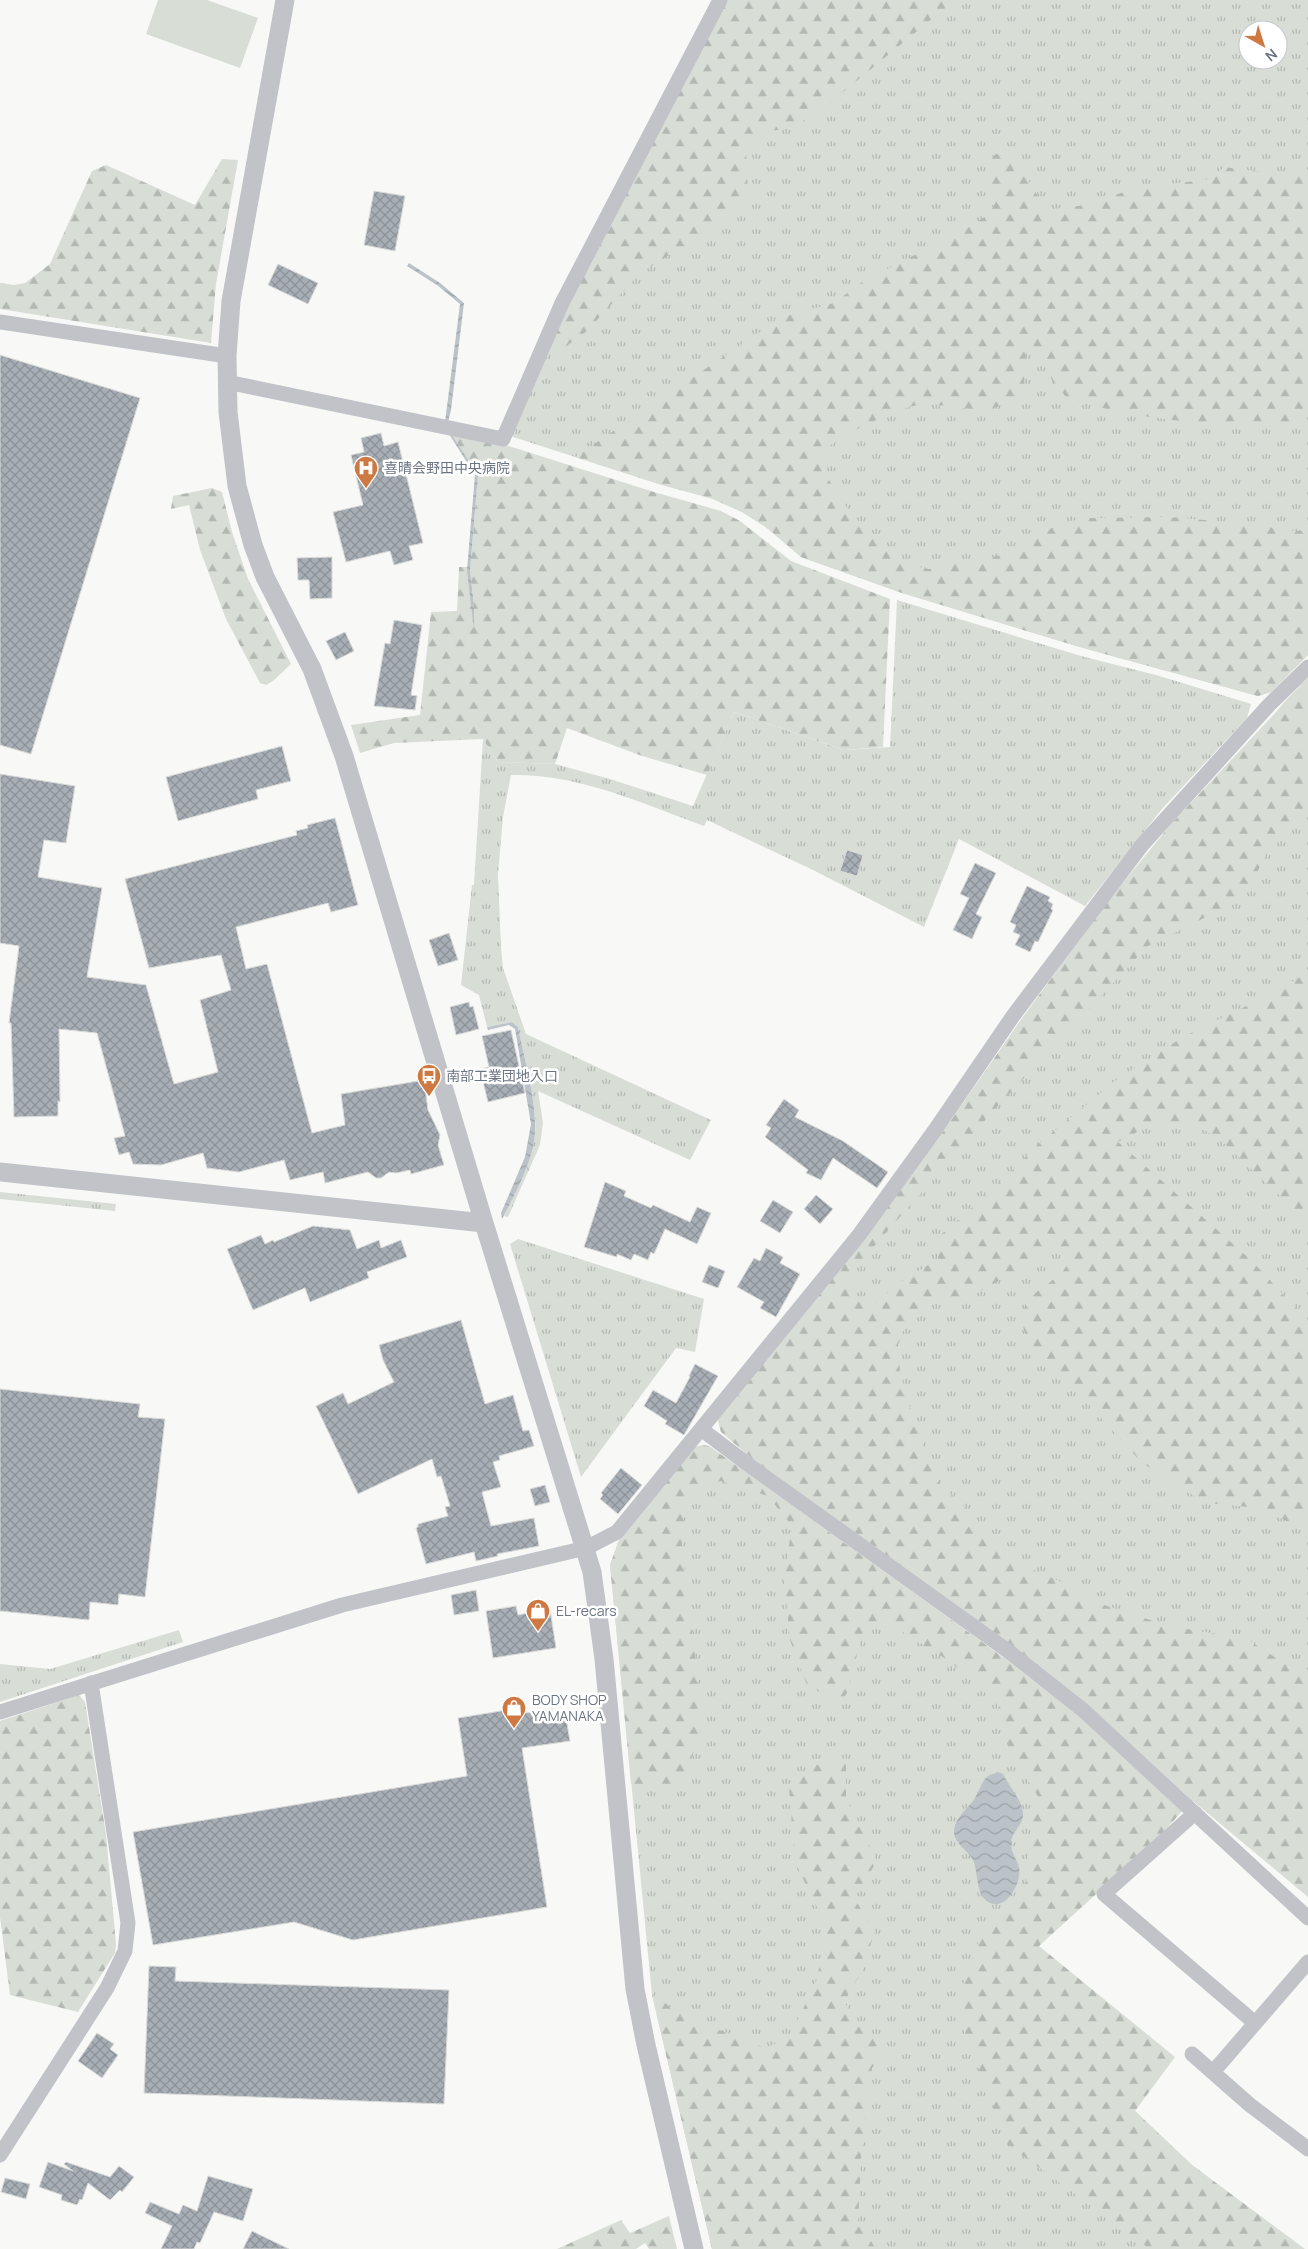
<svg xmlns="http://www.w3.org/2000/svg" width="1308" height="2249" font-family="Manrope,'Noto Sans JP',sans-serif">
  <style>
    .grass { fill: url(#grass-tufts); fill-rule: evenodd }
    .forest { fill: url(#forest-firs) }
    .pitch { fill: #d8ddd6 }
    .water { fill: url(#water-waves) }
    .building { fill: url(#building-cross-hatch); stroke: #dadbd9 }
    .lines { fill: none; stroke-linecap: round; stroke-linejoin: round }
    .minor { stroke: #c1c3c8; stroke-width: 15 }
    .tertiary { stroke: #c1c3c8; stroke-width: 19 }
    .labels { text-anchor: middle; stroke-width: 5; stroke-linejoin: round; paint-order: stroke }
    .poi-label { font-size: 14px; fill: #6c7584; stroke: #fff; text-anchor: start }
  </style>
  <defs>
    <pattern id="grass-tufts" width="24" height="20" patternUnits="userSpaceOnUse" patternTransform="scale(1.25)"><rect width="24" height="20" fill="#d8ddd6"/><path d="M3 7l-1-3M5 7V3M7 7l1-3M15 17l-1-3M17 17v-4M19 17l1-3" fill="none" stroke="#b3b8b3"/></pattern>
    <pattern id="forest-firs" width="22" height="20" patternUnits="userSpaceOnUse" patternTransform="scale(1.25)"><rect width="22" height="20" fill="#d8ddd6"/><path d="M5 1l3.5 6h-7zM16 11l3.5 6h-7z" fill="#b3b8b3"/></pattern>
    <pattern id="water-waves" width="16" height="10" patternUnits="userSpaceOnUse" patternTransform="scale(1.25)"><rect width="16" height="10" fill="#bbc2c8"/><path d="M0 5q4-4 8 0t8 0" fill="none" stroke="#9ca2a8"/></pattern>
    <pattern id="building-cross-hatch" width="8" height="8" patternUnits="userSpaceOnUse" patternTransform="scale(1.25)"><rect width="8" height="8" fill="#a8aeb5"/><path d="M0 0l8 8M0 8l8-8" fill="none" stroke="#8d9299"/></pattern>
  </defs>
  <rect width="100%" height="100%" fill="#f8f9f7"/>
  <path class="grass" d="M727,0h581v655l-37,37 -13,4 -175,-48 -181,-55 -101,-36 -34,-29 -25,-16 -34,-15 -46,-12 -149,-48 -2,-4 41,-97zM1248,30h30v30h-30z
    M897,600l184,56 75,19 92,28 3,1 -4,14 -85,91 -77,97 -126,-67 -35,88 -111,-57 -106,-50 -3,6c-63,-23 -124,-52 -193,-51l-8,42 -5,57 3,74 2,20 23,66 185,86 -21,40 -152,-69 5,32 -3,22 -32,72 -4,-1c11,-26 27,-54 31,-83 3,-25 -12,-79 -17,-106l-6,-5 -25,5 -8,-32 -18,-10 11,-100h2l9,-146 15,23 57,2 55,15 83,27 41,-94 110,38 46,-3z
    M1308,678v1143l-115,-20 -107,-98 -77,-59 -255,-184 -33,-28 -3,-12 147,-182 80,-109 78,-112 264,-318z
    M0,1192l116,12 -1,7 -115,-12z
    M518,1239l186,60 -9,53 -19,-4 -95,129 -71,-233z
    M702,1445l7,1 291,209 79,61 104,94 -188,168 197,187 112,84h-592l-60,-254 -42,-430 9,-25z
    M179,1630l4,12 -183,60v-38l50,5z"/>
  <path class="forest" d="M727,0h228l-129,106 -34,22 -23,3 -23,20 2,48 -7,11 -102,64 -52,57 -22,16 -21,7 8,-18z
    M998,154c27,19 32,26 47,56l34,-4 58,-18 74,-9 13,-12 84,11v237l-6,8 -18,4 -104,-6 -52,-7 -46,-11 -16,-6 -14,-17 -11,-26 -5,-6 -10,4 -2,34c-9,9 -21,21 -35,23 -19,2 -45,-5 -65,-5 -22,1 -82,31 -100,46l3,26 11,21 23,27 35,32 13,9 20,4 64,-12 32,-9 33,-25 31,-5 81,-1 89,8 29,6h20v124l-37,37 -13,4 -175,-48 -181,-55 -101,-36 -34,-29 -25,-16 -29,-13 -51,-14 -87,-28 207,-140 52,-14 28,-21 109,-56 18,-12 8,-16 -12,-34 5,-7z
    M222,159l16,1 -22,124 -5,59 -211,-34v-26l14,2 11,-2 25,-19 42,-93 14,-6 89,40z
    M452,435l44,7 158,50 67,19 19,10 51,40 99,38 -7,148 -39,3 -110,-38 -27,63 -65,-19 -75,-28 -12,36 -57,-2 -15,-23 -89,4 -34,10 -9,-28 69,-10 11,-103 26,-1 2,-44h9l6,63v-24l-4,-36 8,-95z
    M212,488l10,4 10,40 16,47 43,85 -18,17 -7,4 -6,-2 -34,-64 -26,-69 -11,-45 -18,4 2,-13z
    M1308,678v131l-38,37 -20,41 -22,19 -80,40 -154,164 -139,158 -6,20 10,13 18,3 18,-19 43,-26 -1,-21 62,-54 37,-38 79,-65 68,-44 90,-44 35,-21v251l-83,-79 -26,-18 -41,-5 -40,21 134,119 56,61v209l-49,-23 -52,-5 -37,-21 -30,-21 -66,-73 -39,-35 -10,-19 -3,-12 4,-22 35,-26 8,-12 -1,-6 -7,-8 -9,-1 -19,15 -69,38 -27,-3 -28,18 -11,30 2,27 12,42 27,68 83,83 44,19 35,20 68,22 78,13 61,40v218l-115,-96 -107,-98 -77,-59 -255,-184 -33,-28 -3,-12 147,-182 80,-109 78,-112 81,-111 67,-82z
    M702,1445l7,1 291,209 79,61 104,94 -23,26 -121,110 136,111 -40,54 57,54 113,84h-155l-143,-105 -47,-125 3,-35 15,-41 30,-31 18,-31 5,-56 8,-27 -28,-45 -14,-55 -51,-39 -50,-31 -31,-4 -18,69 -7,10 -33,-18 -17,-45 -6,-62 8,-52 -24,-30 -48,-15c-30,16 -29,17 -40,49l23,193 -17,53 -13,12 -42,-4 -21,-219 9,-25 76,-93z
    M79,1695l6,7 21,132 10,110 -1,9 -37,59 -68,-17 -10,-78v-196z
    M846,1758v41l31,62 -23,37 21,33 -13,40 -18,31 18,25 14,12 5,18 -9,11 -10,73 -4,80 18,28h-164l-60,-254 34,22 79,31 24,-10 27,-56 12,-52 -33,-68 -6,-74 23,-22z
    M669,2216l8,33h-28l-4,-6 -9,6h-79l64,-29 9,13z"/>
  <path class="pitch" d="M158,0h49l51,18 -18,50 -94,-34z"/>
  <path class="water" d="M409,263l31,20 24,20 -13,107 -3,12h-3l15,-118 -23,-19 -30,-19z
    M449,434l3,1 26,40 -8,95 4,36v25l-7,-61 8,-95z
    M512,1022l6,5c6,31 19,75 17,106 -2,28 -20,61 -33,86l-1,-6 24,-56 6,-33 -16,-95 -6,-4 -21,5 -1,-3z
    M998,1772l5,2c5,11 20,27 20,40 0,12 -11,17 -12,28 -1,9 6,17 8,25 3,14 -11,43 -29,36 -14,-6 -12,-29 -16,-41 -5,-11 -21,-19 -20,-31 1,-15 16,-23 22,-35 3,-5 5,-12 9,-17 3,-4 8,-5 13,-7z"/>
  <path class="building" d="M374,191l31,5 -10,55 -31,-6z
    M278,264l40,19 -10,21 -40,-19z
    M0,355l140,43 -109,356 -31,-9z
    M381,433l3,13 14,-4 25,101 -14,3 4,14 -19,5 -4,-14 -44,11 -13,-50 30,-7 -12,-50 13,-3 -3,-14z
    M332,557v41l-22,1 -1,-19h-11l-1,-22z
    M394,620l28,5 -11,70 6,1 -2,14 -41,-4 11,-63 5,1z
    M345,632l9,19 -18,9 -10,-19z
    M282,746l9,35 -35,9 2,9 -80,22 -12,-44z
    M0,774l75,12 -9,57 -22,-3 -6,37 64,11 -15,89 59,8 28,99 44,-12 -18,-72 31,-10 -10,-35 -72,13 -24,-89 172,-44 -1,-4 12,-3 -1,-3 28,-7 23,87 -27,7 -3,-9 -92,24 10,42 21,-5 45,169 33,-8 -4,-31 83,-14 4,30 12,25 -2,10 6,20 -33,9 -1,-4 -14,3 -7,-1 -8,6h-5l-8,-6 -43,11 -2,-11 -33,8 -6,-20 -45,12 -32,-4 -4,-15 -42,12 -28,-1 -4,-12 -10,3 -5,-17 11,-2 -28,-103 -38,-4 1,73 -2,-1v15l-44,1 -3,-94h-2l10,-77 -19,-3z
    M847,850l16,5 -6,21 -17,-5z
    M975,863l21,10 -20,41 6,3 -10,22 -19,-9 16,-32 -9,-4z
    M1027,886l23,11 -2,4 5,3 -2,5 2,1 -15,32 -3,-1 -5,11 -15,-7 5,-10 -7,-3 3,-7 -6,-3z
    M449,933l9,27 -20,6 -9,-26z
    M469,1002l1,5 3,-1 6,23 -23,6 -6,-28z
    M511,1030l14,63 -37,9 -8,-33 9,-2 -7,-31z
    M784,1099l15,11 -4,7 48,24 45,31 -11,16 -44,-30 -12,22 -15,-7 2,-3 -43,-33 6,-9 -5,-3z
    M605,1182l21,9 -2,5 27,12 2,-3 37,17 7,-15 14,6 -14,31 -32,-15 -11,25 -3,-2 -3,8 -14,-6 -3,6 -14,-6v3l-33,-10z
    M816,1195l17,14 -13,15 -16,-15z
    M773,1200l20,12 -13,21 -20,-12z
    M313,1226l37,4 7,19 22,-9 2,8 20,-8 6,17 -40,15 2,6 -59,24 -5,-14 -52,22 -26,-61 34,-14 4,9 8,-4 1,2z
    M766,1248l17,9 -3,6 20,11 -24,43 -16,-9 4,-6 -27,-15 17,-29 6,3z
    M709,1265l16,6 -7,17 -16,-6z
    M461,1320l24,84 28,-9 10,36 6,-1 5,16 -35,10 1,4 -7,2 8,25 -19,5 9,34 43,-8 5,28 -42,8 1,2 -22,5 -2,-9 -48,12 -10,-36 2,-1v-3l30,-8 -3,-9 5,-1 -9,-30 -4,1 -5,-18 -74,35 -42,-88 27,-13 5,11 46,-22 -11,-22 -4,-15z
    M695,1364l23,12 -34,59 -19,-11 2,-3 -23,-15 9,-16 23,13 14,-26 -1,-1z
    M0,1389l140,15 -2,13 27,2 -20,178 -26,-3 -1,11 -28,-3 -1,18 -89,-9z
    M621,1468l21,17 -24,29 -18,-15 3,-4 -2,-2z
    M545,1485l5,17 -15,4 -5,-17z
    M476,1590l3,21 -25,4 -3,-20z
    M516,1606l2,9 32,-6 6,39 -63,10 -7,-47z
    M525,1707l1,6 26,-4v5l13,-2 5,29 -48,7 25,159 -194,33 -59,-18 -141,23 -20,-113 334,-56 -9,-58z
    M149,1966l27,1 -1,14 274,9 -5,114 -300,-11z
    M97,2033l17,11 -4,5 8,6 -16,23 -24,-17z
    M48,2162l25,9 -9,-7 2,-2 44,15 9,-11 15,11 -12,15 -2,-2 -10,10 -22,-17 -6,17 -2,-1 -3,6 -16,-5 1,-5 -23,-8z
    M208,2176l45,13 -10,32 -29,-9 -14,31 -3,-1 -3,7h-33l11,-23 -27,-13 5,-11 29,12 4,-9 14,6z
    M5,2178l25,6 -4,15 -25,-7z
    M252,2231l37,18h-46z"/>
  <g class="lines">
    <path class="minor" d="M0,322l227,34
      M227,382l276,57 59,-136 158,-303
      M701,1429l49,37 258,185 75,59 225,208
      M0,1712l342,-107 244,-57 31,-16 242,-297 76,-105 78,-114 129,-171 127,-140 39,-38
      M1195,1813l-91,81 151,129
      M1192,2054l58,51 58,44
      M1213,2072l95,-110
      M0,2155l107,-167 18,-37 3,-28 -37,-240"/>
    <path class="tertiary" d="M285,0l-54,301 -4,55 1,56 9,74 16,59 12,32 47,92 32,87 140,467 108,349 12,87 31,330 11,56 48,204
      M0,1172l484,51"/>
  </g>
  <defs>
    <symbol id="hospital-pin" viewBox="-11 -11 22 30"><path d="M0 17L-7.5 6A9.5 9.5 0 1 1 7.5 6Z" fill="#ce7842" stroke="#fff"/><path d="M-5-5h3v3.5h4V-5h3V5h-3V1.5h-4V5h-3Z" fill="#fff"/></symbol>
    <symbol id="bus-pin" viewBox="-11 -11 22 30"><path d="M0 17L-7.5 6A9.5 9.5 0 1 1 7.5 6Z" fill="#ce7842" stroke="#fff"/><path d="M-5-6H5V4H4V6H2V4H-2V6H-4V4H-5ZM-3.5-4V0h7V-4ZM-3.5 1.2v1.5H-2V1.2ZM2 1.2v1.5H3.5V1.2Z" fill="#fff"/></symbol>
    <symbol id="shop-pin" viewBox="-11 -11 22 30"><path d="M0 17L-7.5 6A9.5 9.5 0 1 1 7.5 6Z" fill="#ce7842" stroke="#fff"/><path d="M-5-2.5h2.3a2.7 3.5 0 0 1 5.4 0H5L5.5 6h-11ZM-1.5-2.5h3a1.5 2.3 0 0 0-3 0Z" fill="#fff"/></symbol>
  </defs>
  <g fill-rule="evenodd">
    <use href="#hospital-pin" x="352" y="454" width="28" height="38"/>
    <use href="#bus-pin" x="415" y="1062" width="28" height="38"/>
    <use href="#shop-pin" x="524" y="1597" width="28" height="38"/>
    <use href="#shop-pin" x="500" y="1694" width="28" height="38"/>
  </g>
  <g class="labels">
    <g class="poi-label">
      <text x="384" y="473">喜晴会野田中央病院</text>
      <text x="446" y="1081">南部工業団地入口</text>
      <text x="556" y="1616">EL-recars</text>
      <text x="532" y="1705">BODY SHOP<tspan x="532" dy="16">YAMANAKA</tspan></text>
    </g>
  </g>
  <g transform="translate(1263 45) rotate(141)"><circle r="24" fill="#ffffff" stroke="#c4c8ce"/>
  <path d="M0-4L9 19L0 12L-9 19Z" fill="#ce7842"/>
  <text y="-8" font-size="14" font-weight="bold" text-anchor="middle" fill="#6c7584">N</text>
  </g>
</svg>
